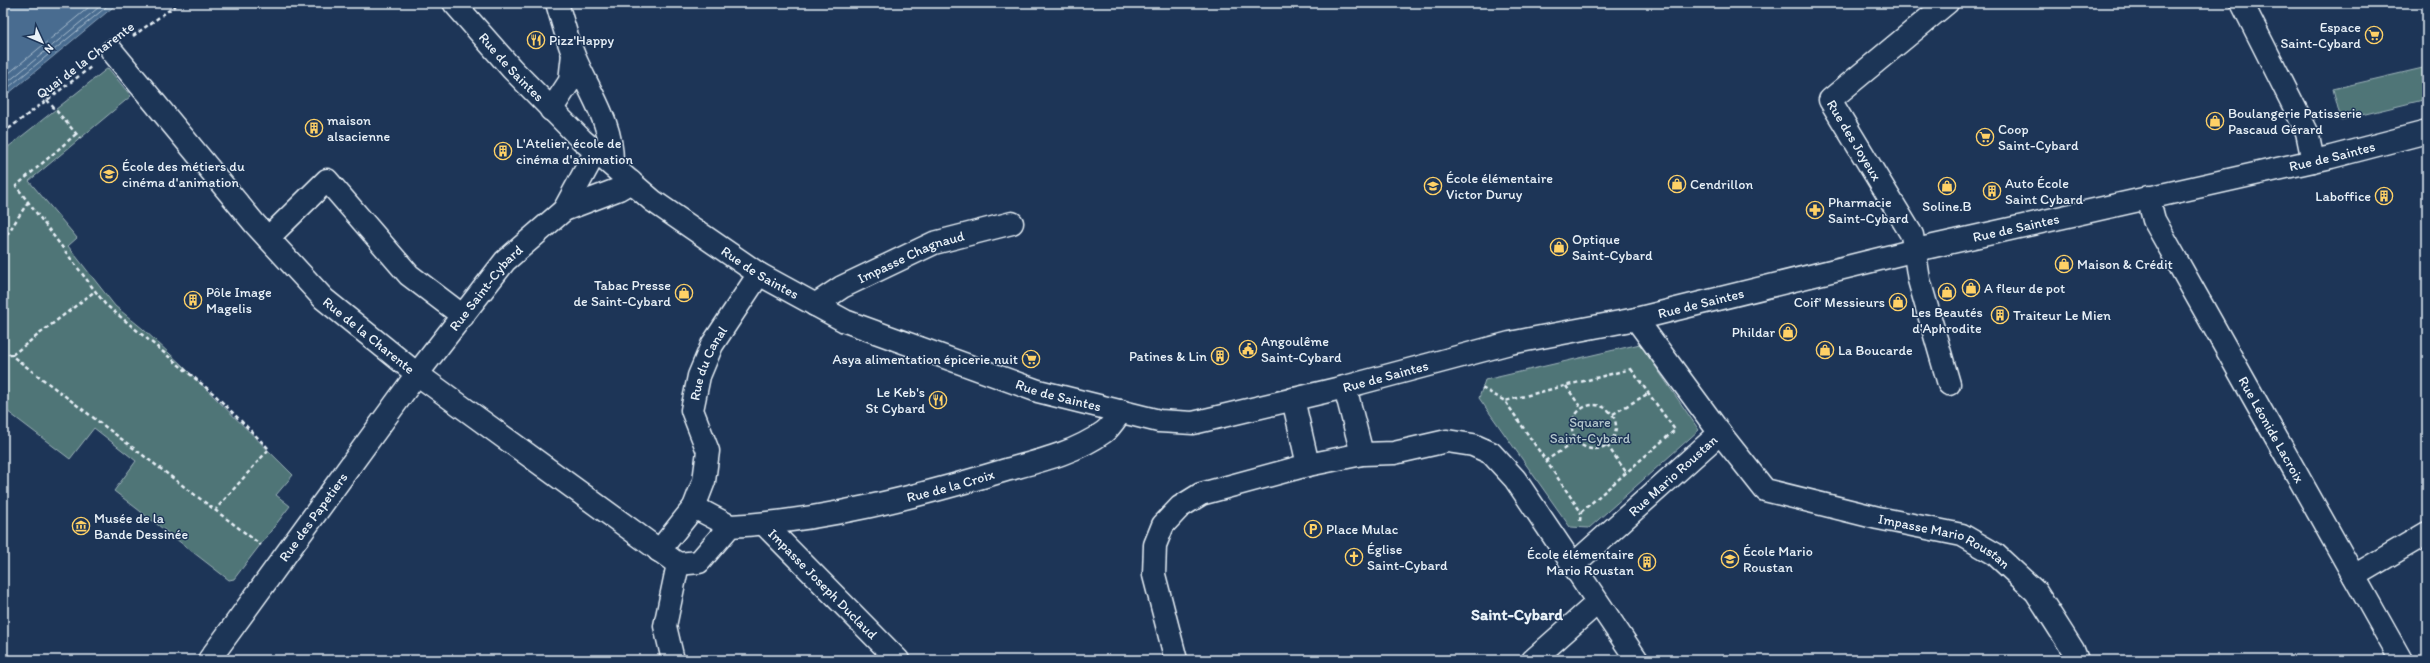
<svg xmlns="http://www.w3.org/2000/svg" width="2430" height="663" font-family="Itim,sans-serif">
  <style>
    .green { fill: #4f7477; stroke: #9cb2b8 }
    .water { fill: #486c90; stroke: #88a1ba }
    .lines { fill: none; stroke-linecap: round; stroke-linejoin: round }
    .shore { stroke: #a8bcce; stroke-width: 1 }
    .minor-casing { stroke: #e8f1f8; stroke-width: 25 }
    .major-casing { stroke: #e8f1f8; stroke-width: 25 }
    .path { stroke: #e8f1f8; stroke-width: 2.5; stroke-dasharray: 4 3; stroke-linecap: butt }
    .minor { stroke: #1d3557; stroke-width: 22 }
    .major { stroke: #1d3557; stroke-width: 22 }
    .labels { text-anchor: middle; stroke-width: 3; stroke-linejoin: round; paint-order: stroke }
    .poi-label { font-size: 14px; fill: #e8f1f8; stroke: #1d3557; text-anchor: start }
    .street-label { font-size: 14px; fill: #e8f1f8; stroke: #1d3557 }
    .park-label { font-size: 14px; fill: #b2c5cb; stroke: #1d3557 }
    .quarter-label { font-size: 16px; font-weight: bold; fill: #e8f1f8; stroke: #1d3557 }
  </style>
  <rect width="100%" height="100%" fill="#1d3557"/>
  <filter id="ink" filterUnits="userSpaceOnUse"><feTurbulence type="fractalNoise" baseFrequency=".025" numOctaves="2"/><feDisplacementMap in="SourceGraphic" scale="8" xChannelSelector="R" yChannelSelector="G"/><feConvolveMatrix kernelMatrix="1 2 1 2 8 2 1 2 1" color-interpolation-filters="sRGB"/></filter>
  <g filter="url(#ink)">
    <path class="green" d="M2427,67v32l-86,21 -8,-31z
      M108,68l23,28 -102,85 48,57 -9,8 47,60 28,23 40,37 110,109 -17,20 14,11 -56,73 -5,1 -115,-89 22,-30 -42,-33 -24,31 -67,-51v-257z
      M1640,344l59,86 -110,98 -19,-1 -91,-129 6,-18z"/>
    <path class="water" d="M3,3h115l-115,95z"/>
    <g class="lines">
      <path class="shore" d="M3,78l91,-75
        M3,86l101,-83
        M3,92l108,-89"/>
      <defs>
        <g id="minor">
          <path d="M557,3c5,17 10,36 17,53 15,36 39,67 38,108"/>
          <path id="s1" d="M1947,3l-117,97 82,135 7,45 30,104"/>
          <path d="M2242,3l65,129 6,29"/>
          <path id="s2" d="M112,51l143,173 69,75 93,75 261,190"/>
          <path d="M551,110l19,-29 3,-27"/>
          <path id="s3" d="M2148,197l6,23 247,440"/>
          <path d="M564,210l32,-59"/>
          <path d="M268,238l59,-58 82,95 54,41"/>
          <path id="s4" d="M815,305l27,-18 92,-44 78,-20"/>
          <path d="M1345,387l17,67"/>
          <path d="M1293,399l15,66"/>
          <path id="s5" d="M1720,433l45,57 113,28 84,17 33,19 41,38 37,58 4,10"/>
          <path d="M694,507l36,19"/>
          <path id="s6" d="M764,524l134,136"/>
          <path id="s7" d="M659,551l35,-44 10,-26 4,-30 -16,-41 7,-34 13,-31 47,-71"/>
          <path id="s8" d="M678,564l21,-2 31,-36c93,-5 186,-29 276,-56 33,-9 69,-17 98,-38 7,-5 12,-14 17,-21"/>
          <path id="s9" d="M1573,565l147,-132 -84,-114"/>
          <path d="M2354,576l73,-43"/>
          <path id="s10" d="M209,660l208,-286 88,-113 59,-51 55,-21 12,-7"/>
          <path d="M673,660l-8,-34 13,-62"/>
          <path d="M1176,660l-22,-85 1,-30 8,-20 17,-18 21,-13 107,-29 54,-11 32,-1 53,-12 26,4 18,8 24,26 122,181"/>
          <path d="M1533,660l64,-57"/>
        </g>
        <g id="major">
          <path id="s11" d="M454,3l58,66 70,71 71,61 106,73 86,47 193,70 121,30 34,2 152,-36 165,-44 126,-24 280,-69 415,-93 96,-25"/>
        </g>
      </defs>
      <use href="#minor" class="minor-casing"/>
      <use href="#major" class="major-casing"/>
      <path class="path" d="M133,36l46,-33
        M47,100l33,38
        M3,133l88,-66
        M76,134l-60,52 89,118 109,90 55,55 -53,60
        M3,241l25,-39
        M3,349l258,196
        M12,355l83,-64
        M1631,369l44,61 -94,82 -76,-111z
        M1566,386l15,22
        M1482,388l23,13
        M1572 427a22 22 0 1 1 44 0a22 22 0 1 1-44 0Z
        M1613,414l36,-21
        M1607,445l19,27
        M1545,461l31,-20
        M1580,521l1,-9"/>
      <use href="#minor" class="minor"/>
      <use href="#major" class="major"/>
    </g>
  </g>
  <defs>
    <symbol id="supermarket-ring" viewBox="-11 -11 22 22"><circle r="9.5" fill="#1d3557" stroke="#ffd166" stroke-width="1.5"/><path d="M-6-5.5h2.5l.6 2H6L4.5 2H-2.5L-4.4-4H-6ZM-1.5 3.2a1.3 1.3 0 1 0 .1 0ZM3 3.2a1.3 1.3 0 1 0 .1 0Z" fill="#ffd166"/></symbol>
    <symbol id="restaurant-ring" viewBox="-11 -11 22 22"><circle r="9.5" fill="#1d3557" stroke="#ffd166" stroke-width="1.5"/><path d="M-5-6h1v4h1v-4h1v4h1v-4h1v5L-1.5 .5V6h-2V.5L-5-1ZM5-6V6H3V1.5H1.5Q1.5-4 5-6Z" fill="#ffd166"/></symbol>
    <symbol id="shop-ring" viewBox="-11 -11 22 22"><circle r="9.5" fill="#1d3557" stroke="#ffd166" stroke-width="1.5"/><path d="M-5-2.5h2.3a2.7 3.5 0 0 1 5.4 0H5L5.5 6h-11ZM-1.5-2.5h3a1.5 2.3 0 0 0-3 0Z" fill="#ffd166"/></symbol>
    <symbol id="building-ring" viewBox="-11 -11 22 22"><circle r="9.5" fill="#1d3557" stroke="#ffd166" stroke-width="1.5"/><path d="M-4-6H4V6H1V3H-1V6H-4ZM-2.5-4.3h1.7v1.8h-1.7ZM.8-4.3h1.7v1.8H.8ZM-2.5-1h1.7V.8h-1.7ZM.8-1h1.7V.8H.8Z" fill="#ffd166"/></symbol>
    <symbol id="university-ring" viewBox="-11 -11 22 22"><circle r="9.5" fill="#1d3557" stroke="#ffd166" stroke-width="1.5"/><path d="M0-5L7-2L0 1L-7-2ZM-4 1L0 2.5L4 1V4Q0 6-4 4Z" fill="#ffd166"/></symbol>
    <symbol id="school-ring" viewBox="-11 -11 22 22"><circle r="9.5" fill="#1d3557" stroke="#ffd166" stroke-width="1.5"/><path d="M0-5L7-2L0 1L-7-2ZM-4 1L0 2.5L4 1V4Q0 6-4 4Z" fill="#ffd166"/></symbol>
    <symbol id="pharmacy-ring" viewBox="-11 -11 22 22"><circle r="9.5" fill="#1d3557" stroke="#ffd166" stroke-width="1.5"/><path d="M-2-6h4v4h4v4h-4v4h-4v-4h-4v-4h4Z" fill="#ffd166"/></symbol>
    <symbol id="civic-ring" viewBox="-11 -11 22 22"><circle r="9.5" fill="#1d3557" stroke="#ffd166" stroke-width="1.5"/><path d="M-.6-6.5H3V-4.5H.6V-3L4-1V1h2V6H-6V1h2V-1L-.6-3ZM-1.2 2.5V6h2.4V2.5Z" fill="#ffd166"/></symbol>
    <symbol id="museum-ring" viewBox="-11 -11 22 22"><circle r="9.5" fill="#1d3557" stroke="#ffd166" stroke-width="1.5"/><path d="M0-6L6-3V-2H-6V-3ZM-5-1h2V3h-2ZM-1-1h2V3h-2ZM3-1h2V3H3ZM-6 4H6V6H-6Z" fill="#ffd166"/></symbol>
    <symbol id="parking-ring" viewBox="-11 -11 22 22"><circle r="9.5" fill="#1d3557" stroke="#ffd166" stroke-width="1.5"/><path d="M-3.5-5.5H1a3.5 3.5 0 0 1 0 7H-1V5.5H-3.5ZM-1-3.4V-.6H.8a1.4 1.4 0 0 0 0-2.8Z" fill="#ffd166"/></symbol>
    <symbol id="church-ring" viewBox="-11 -11 22 22"><circle r="9.5" fill="#1d3557" stroke="#ffd166" stroke-width="1.5"/><path d="M-1.2-6h2.4v3.5h3.3v2.4h-3.3V6h-2.4V-.1h-3.3v-2.4h3.3Z" fill="#ffd166"/></symbol>
  </defs>
  <g fill-rule="evenodd">
    <use href="#supermarket-ring" x="2364" y="25" width="20" height="20"/>
    <use href="#restaurant-ring" x="526" y="30" width="20" height="20"/>
    <use href="#shop-ring" x="2205" y="111" width="20" height="20"/>
    <use href="#building-ring" x="304" y="118" width="20" height="20"/>
    <use href="#supermarket-ring" x="1975" y="127" width="20" height="20"/>
    <use href="#building-ring" x="493" y="141" width="20" height="20"/>
    <use href="#university-ring" x="99" y="164" width="20" height="20"/>
    <use href="#shop-ring" x="1667" y="174" width="20" height="20"/>
    <use href="#school-ring" x="1423" y="176" width="20" height="20"/>
    <use href="#shop-ring" x="1937" y="176" width="20" height="20"/>
    <use href="#building-ring" x="1982" y="181" width="20" height="20"/>
    <use href="#building-ring" x="2374" y="186" width="20" height="20"/>
    <use href="#pharmacy-ring" x="1805" y="200" width="20" height="20"/>
    <use href="#shop-ring" x="1549" y="237" width="20" height="20"/>
    <use href="#shop-ring" x="2054" y="254" width="20" height="20"/>
    <use href="#shop-ring" x="1961" y="278" width="20" height="20"/>
    <use href="#shop-ring" x="1937" y="282" width="20" height="20"/>
    <use href="#shop-ring" x="674" y="283" width="20" height="20"/>
    <use href="#building-ring" x="183" y="290" width="20" height="20"/>
    <use href="#shop-ring" x="1888" y="292" width="20" height="20"/>
    <use href="#building-ring" x="1990" y="305" width="20" height="20"/>
    <use href="#shop-ring" x="1778" y="322" width="20" height="20"/>
    <use href="#civic-ring" x="1238" y="339" width="20" height="20"/>
    <use href="#shop-ring" x="1815" y="340" width="20" height="20"/>
    <use href="#building-ring" x="1210" y="346" width="20" height="20"/>
    <use href="#supermarket-ring" x="1021" y="349" width="20" height="20"/>
    <use href="#restaurant-ring" x="928" y="390" width="20" height="20"/>
    <use href="#museum-ring" x="71" y="516" width="20" height="20"/>
    <use href="#parking-ring" x="1303" y="519" width="20" height="20"/>
    <use href="#church-ring" x="1344" y="547" width="20" height="20"/>
    <use href="#school-ring" x="1720" y="549" width="20" height="20"/>
    <use href="#building-ring" x="1637" y="552" width="20" height="20"/>
  </g>
  <g class="labels">
    <g class="poi-label">
      <text x="2361" y="32" text-anchor="end">Espace<tspan x="2361" dy="16">Saint-Cybard</tspan></text>
      <text x="549" y="45">Pizz'Happy</text>
      <text x="2228" y="118">Boulangerie Patisserie<tspan x="2228" dy="16">Pascaud Gérard</tspan></text>
      <text x="327" y="125">maison<tspan x="327" dy="16">alsacienne</tspan></text>
      <text x="1998" y="134">Coop<tspan x="1998" dy="16">Saint-Cybard</tspan></text>
      <text x="516" y="148">L'Atelier, école de<tspan x="516" dy="16">cinéma d'animation</tspan></text>
      <text x="122" y="171">École des métiers du<tspan x="122" dy="16">cinéma d'animation</tspan></text>
      <text x="1446" y="183">École élémentaire<tspan x="1446" dy="16">Victor Duruy</tspan></text>
      <text x="2005" y="188">Auto École<tspan x="2005" dy="16">Saint Cybard</tspan></text>
      <text x="1690" y="189">Cendrillon</text>
      <text x="2371" y="201" text-anchor="end">Laboffice</text>
      <text x="1828" y="207">Pharmacie<tspan x="1828" dy="16">Saint-Cybard</tspan></text>
      <text x="1947" y="211" text-anchor="middle">Soline.B</text>
      <text x="1572" y="244">Optique<tspan x="1572" dy="16">Saint-Cybard</tspan></text>
      <text x="2077" y="269">Maison &amp; Crédit</text>
      <text x="671" y="290" text-anchor="end">Tabac Presse<tspan x="671" dy="16">de Saint-Cybard</tspan></text>
      <text x="1984" y="293">A fleur de pot</text>
      <text x="206" y="297">Pôle Image<tspan x="206" dy="16">Magelis</tspan></text>
      <text x="1885" y="307" text-anchor="end">Coif' Messieurs</text>
      <text x="1947" y="317" text-anchor="middle">Les Beautés<tspan x="1947" dy="16">d'Aphrodite</tspan></text>
      <text x="2013" y="320">Traiteur Le Mien</text>
      <text x="1775" y="337" text-anchor="end">Phildar</text>
      <text x="1261" y="346">Angoulême<tspan x="1261" dy="16">Saint-Cybard</tspan></text>
      <text x="1838" y="355">La Boucarde</text>
      <text x="1207" y="361" text-anchor="end">Patines &amp; Lin</text>
      <text x="1018" y="364" text-anchor="end">Asya alimentation épicerie nuit</text>
      <text x="925" y="397" text-anchor="end">Le Keb's<tspan x="925" dy="16">St Cybard</tspan></text>
      <text x="94" y="523">Musée de la<tspan x="94" dy="16">Bande Dessinée</tspan></text>
      <text x="1326" y="534">Place Mulac</text>
      <text x="1367" y="554">Église<tspan x="1367" dy="16">Saint-Cybard</tspan></text>
      <text x="1743" y="556">École Mario<tspan x="1743" dy="16">Roustan</tspan></text>
      <text x="1634" y="559" text-anchor="end">École élémentaire<tspan x="1634" dy="16">Mario Roustan</tspan></text>
    </g>
    <g class="street-label">
      <text transform="translate(85 60) rotate(-37)" y="5">Quai de la Charente</text>
      <text dy="5" stroke="none"><textPath href="#s11" startOffset="86">Rue de Saintes</textPath></text>
      <text dy="5" stroke="none"><textPath href="#s1" startOffset="199">Rue des Joyeux</textPath></text>
      <text dy="5" stroke="none"><textPath href="#s11" startOffset="2042">Rue de Saintes</textPath></text>
      <text dy="5" stroke="none"><textPath href="#s11" startOffset="1718">Rue de Saintes</textPath></text>
      <text dy="5" stroke="none"><textPath href="#s4" startOffset="108">Impasse Chagnaud</textPath></text>
      <text dy="5" stroke="none"><textPath href="#s11" startOffset="410">Rue de Saintes</textPath></text>
      <text dy="5" stroke="none"><textPath href="#s10" startOffset="464">Rue Saint-Cybard</textPath></text>
      <text dy="5" stroke="none"><textPath href="#s11" startOffset="1394">Rue de Saintes</textPath></text>
      <text dy="5" stroke="none"><textPath href="#s2" startOffset="384">Rue de la Charente</textPath></text>
      <text dy="5" stroke="none"><textPath href="#s7" startOffset="208">Rue du Canal</textPath></text>
      <text dy="5" stroke="none"><textPath href="#s11" startOffset="1070">Rue de Saintes</textPath></text>
      <text dy="5" stroke="none"><textPath href="#s11" startOffset="734">Rue de Saintes</textPath></text>
      <text dy="5" stroke="none"><textPath href="#s3" startOffset="264">Rue Léonide Lacroix</textPath></text>
      <text dy="5" stroke="none"><textPath href="#s9" startOffset="134">Rue Mario Roustan</textPath></text>
      <text dy="5" stroke="none"><textPath href="#s8" startOffset="293">Rue de la Croix</textPath></text>
      <text dy="5" stroke="none"><textPath href="#s10" startOffset="177">Rue des Papetiers</textPath></text>
      <text dy="5" stroke="none"><textPath href="#s5" startOffset="260">Impasse Mario Roustan</textPath></text>
      <text dy="5" stroke="none"><textPath href="#s6" startOffset="84">Impasse Joseph Duclaud</textPath></text>
    </g>
    <g class="park-label">
      <text x="1590" y="427">Square<tspan x="1590" dy="16">Saint-Cybard</tspan></text>
    </g>
    <g class="quarter-label">
      <text x="1517" y="620">Saint-Cybard</text>
    </g>
  </g>
  <rect width="2430" height="663" fill="none" stroke="#1d3557" stroke-width="16"/>
  <rect x="8" y="8" width="2414" height="647" fill="none" stroke="#e8f1f8" stroke-width="1.5" filter="url(#ink)"/>
  <g transform="translate(42 42) rotate(134)" stroke="#1d3557" stroke-width="3" paint-order="stroke">
  <path d="M0-3L7 15L0 10L-7 15Z" fill="#e8f1f8"/>
  <text y="-6" font-size="11" font-weight="bold" text-anchor="middle" fill="#e8f1f8">N</text>
  </g>
</svg>
